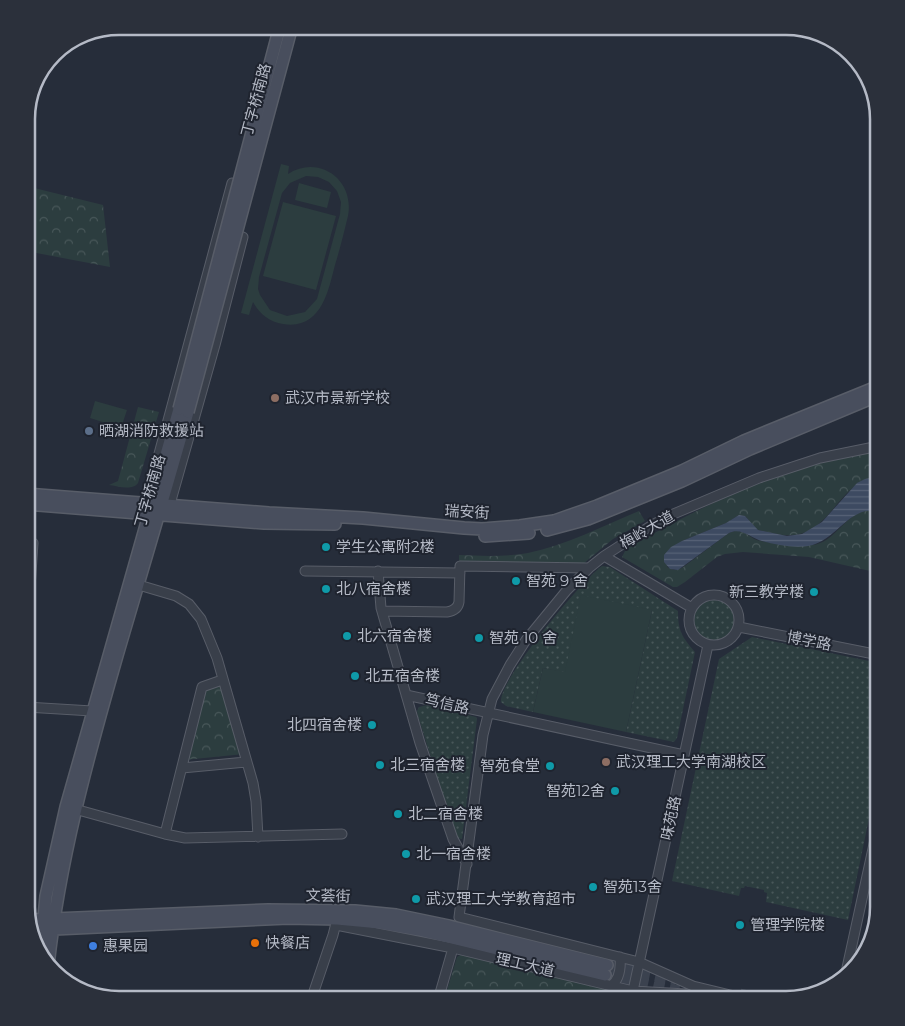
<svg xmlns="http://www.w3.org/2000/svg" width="905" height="1026" font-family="Montserrat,'Noto Sans SC',sans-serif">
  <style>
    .grass { fill: url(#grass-dots) }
    .forest { fill: url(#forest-crowns) }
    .garden { fill: #2c3d3f; fill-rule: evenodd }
    .water { fill: url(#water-rules) }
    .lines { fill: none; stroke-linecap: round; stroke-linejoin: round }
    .secondary-tunnel { stroke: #3b424f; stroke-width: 11; stroke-dasharray: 11 5.5; stroke-linecap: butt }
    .street-casing { stroke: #585d68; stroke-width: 11 }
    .secondary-casing { stroke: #585d68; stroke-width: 14 }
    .street { stroke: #393f4a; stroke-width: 9 }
    .secondary { stroke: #484e5d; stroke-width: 11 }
    .secondary-bridge-casing { stroke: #585d68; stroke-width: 14; stroke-linecap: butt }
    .secondary-bridge { stroke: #484e5d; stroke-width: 11 }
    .education-dot { fill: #8d6e63; stroke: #1f242f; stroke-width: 2 }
    .service-dot { fill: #5c6f8a; stroke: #1f242f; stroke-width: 2 }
    .culture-dot { fill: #0f9aa8; stroke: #1f242f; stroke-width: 2 }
    .food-dot { fill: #e8710a; stroke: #1f242f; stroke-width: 2 }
    .shop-dot { fill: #3f7fe0; stroke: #1f242f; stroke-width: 2 }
    .labels { text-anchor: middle; stroke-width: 4; stroke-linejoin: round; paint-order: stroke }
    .street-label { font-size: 15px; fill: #b5bac6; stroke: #1f242f }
    .poi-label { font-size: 15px; fill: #b5bac6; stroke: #1f242f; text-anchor: start }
    .rim { fill: none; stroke: #b5bac6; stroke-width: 2.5 }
  </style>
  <defs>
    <pattern id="grass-dots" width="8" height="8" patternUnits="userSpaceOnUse" patternTransform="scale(1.25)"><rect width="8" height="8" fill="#2c3d3f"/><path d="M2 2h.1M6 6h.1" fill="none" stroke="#485759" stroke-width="1.8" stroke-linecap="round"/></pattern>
    <pattern id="forest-crowns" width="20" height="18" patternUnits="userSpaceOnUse" patternTransform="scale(1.25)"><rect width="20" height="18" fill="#2c3d3f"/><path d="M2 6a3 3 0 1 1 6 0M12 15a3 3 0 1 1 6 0" fill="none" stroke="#485759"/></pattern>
    <pattern id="water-rules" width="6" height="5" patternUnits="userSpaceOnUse" patternTransform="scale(1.25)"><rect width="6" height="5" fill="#3d4a61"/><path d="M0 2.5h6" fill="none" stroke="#576276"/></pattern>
  </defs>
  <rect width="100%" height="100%" fill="#262d3a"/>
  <path class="grass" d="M602,566l8,1 68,44c0,20 4,26 17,41l-18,86 -3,4 -48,-10 26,-122 -87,63 -22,-5 -10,44 -27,-6 -5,-4c-3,-21 82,-123 101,-136z
    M694 620a20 20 0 1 1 40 0a20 20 0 1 1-40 0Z
    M752,637l127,26v107l-31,150 -82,-18 1,-9 -3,-1v-2l-19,-4 -1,2h-3l-2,8 -67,-15 47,-222z
    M427,705l49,12 1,2 -15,120 -6,-1 -38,-122 -1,-5 2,-4z"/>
  <path class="forest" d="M26,186l77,19 7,62 -84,-16z
    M138,407l21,5 -21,71c-6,8 -20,3 -29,2l9,-4z
    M879,451v25c-45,5 -48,69 -102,58 -6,-2 -17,-2 -22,-6 -4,-3 -6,-9 -10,-12l-6,-1 -13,8 -44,18 -15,26 7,3 8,-2 47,-35c11,-5 17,1 25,6 11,5 46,6 58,6 27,-2 36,-43 67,-33v61l-70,-16 -66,-5 -18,2 -8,3 -32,25 -8,5h-4l-51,-30 3,-6 6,-5c57,-32 114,-61 177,-80 23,-6 47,-10 71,-15z
    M639,511l6,10 -32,18 -30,25 -124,-2v-7c23,1 46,2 69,-2 38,-8 75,-27 111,-42z
    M222,680l22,74 -60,6 18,-73z
    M462,954l151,37 -2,9 -156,-2 -1,2h-10l13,-43z"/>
  <path class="garden" d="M281,164l8,2 -1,8c31,-20 67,6 60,42 -4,16 -8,33 -13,49 -7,27 -14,65 -52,59 -14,-2 -24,-11 -30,-22l-4,13 -8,-2zM306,176l12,1 11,5 8,9 4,11 -1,12 -23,85 -12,13 -18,4 -17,-6 -10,-15 -2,-6 1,-12 23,-84 8,-10z
    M299,183l32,9 -4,16 -32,-8z
    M283,202l53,14 -20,74 -53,-14z
    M95,401l32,9 -6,18 -31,-10z
    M581,595l71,15 -26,122 -93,-20 10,-44 22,4z
    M454,998h73l13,2h-86z"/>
  <path class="water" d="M879,476v36c-29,-9 -42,29 -71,34 -15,2 -31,-1 -46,-5 -11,-3 -21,-14 -33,-8l-51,37 -8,-1 -6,-7v-7l7,-8 11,-6 44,-18 13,-8 6,1 13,14 29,6 15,-2 20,-12 35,-39 8,-4z"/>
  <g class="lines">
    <path class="secondary-tunnel" d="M607,965l69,15
      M605,975l74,16
      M740,994l25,6"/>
    <defs>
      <path id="street" d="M146,502l86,-319
        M170,504l45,-159 28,-108 -11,-3
        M604,556l88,52
        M305,571l155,2
        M378,571l3,37 39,135 33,96 14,25
        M132,583l44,13 13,8 12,15 16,39 36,125 3,18 2,36
        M689 620a25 25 0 1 1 50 0a25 25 0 1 1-50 0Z
        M382,611l65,1c6,-1 11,-4 12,-10l1,-36 129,2
        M739,627l140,28
        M26,649l7,-106 -7,-1
        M406,695l278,60
        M26,707l66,4
        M182,768l64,-6
        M71,808l94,26 20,4 157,-4
        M165,834l37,-147 20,-7
        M336,925l117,23 180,43 53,3 29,6
        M845,977l34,-156
        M611,986c9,-7 10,-18 9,-29
        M311,1000l22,-65 4,-16
        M438,1000l15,-52
        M631,1000l77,-355
        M751,1000l-58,-14 -54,-24 -180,-45 24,-182 9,-36 18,-34 16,-25 41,-50 22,-22 15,-12 48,-31 19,-10 88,-37 61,-20 59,-12"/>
      <path id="secondary" d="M26,494l243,19 94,5 101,10 18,1 38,-3 34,-5 43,-15 85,-35 62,-30 135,-55
        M26,504l238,19 71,1
        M547,530l41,-11 94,-38 68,-32 129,-54
        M485,536l44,-3
        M30,920l238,-10 87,1 41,4 53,11 158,39
        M34,930l254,-12 49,1 43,4 39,7 186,45
        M41,950l5,-54 20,-89 113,-398
        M48,966c11,-104 39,-206 68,-307 24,-82 49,-165 72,-247"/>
    </defs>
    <use href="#street" class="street-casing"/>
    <use href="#secondary" class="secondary-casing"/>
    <use href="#street" class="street"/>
    <use href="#secondary" class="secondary"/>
    <defs>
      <path id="secondary-bridge" d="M179,409l101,-383
        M188,412l104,-386"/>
    </defs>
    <use href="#secondary-bridge" class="secondary-bridge-casing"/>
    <use href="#secondary-bridge" class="secondary-bridge"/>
  </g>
  <g class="education-dot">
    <circle cx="275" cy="398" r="5"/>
    <circle cx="606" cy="762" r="5"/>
  </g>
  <circle class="service-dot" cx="89" cy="431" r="5"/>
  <g class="culture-dot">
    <circle cx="326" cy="547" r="5"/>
    <circle cx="516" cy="581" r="5"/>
    <circle cx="326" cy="589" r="5"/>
    <circle cx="814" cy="592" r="5"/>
    <circle cx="347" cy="636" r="5"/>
    <circle cx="479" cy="638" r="5"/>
    <circle cx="355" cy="676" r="5"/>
    <circle cx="372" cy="725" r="5"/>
    <circle cx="380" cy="765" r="5"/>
    <circle cx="550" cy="766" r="5"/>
    <circle cx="615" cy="791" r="5"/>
    <circle cx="398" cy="814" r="5"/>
    <circle cx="406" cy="854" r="5"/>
    <circle cx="593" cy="887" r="5"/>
    <circle cx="416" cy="899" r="5"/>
    <circle cx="740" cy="925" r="5"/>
  </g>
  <circle class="food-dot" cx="255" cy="943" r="5"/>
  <circle class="shop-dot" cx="93" cy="946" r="5"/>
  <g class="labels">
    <g class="street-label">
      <text transform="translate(256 100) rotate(-75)" y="5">丁字桥南路</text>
      <text transform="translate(150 491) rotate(-74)" y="5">丁字桥南路</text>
      <text transform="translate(467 512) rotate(3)" y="5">瑞安街</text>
      <text transform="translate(647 530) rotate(-30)" y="5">梅岭大道</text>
      <text transform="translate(809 641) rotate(11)" y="5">博学路</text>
      <text transform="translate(447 704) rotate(13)" y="5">笃信路</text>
      <text transform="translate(671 818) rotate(-78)" y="5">味苑路</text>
      <text transform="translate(328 896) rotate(1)" y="5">文荟街</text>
      <text transform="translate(525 965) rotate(13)" y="5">理工大道</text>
    </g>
    <g class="poi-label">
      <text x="285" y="403">武汉市景新学校</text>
      <text x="99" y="436">晒湖消防救援站</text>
      <text x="336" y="552">学生公寓附2楼</text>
      <text x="526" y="586">智苑 9 舍</text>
      <text x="336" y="594">北八宿舍楼</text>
      <text x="804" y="597" text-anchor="end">新三教学楼</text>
      <text x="357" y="641">北六宿舍楼</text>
      <text x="489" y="643">智苑 10 舍</text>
      <text x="365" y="681">北五宿舍楼</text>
      <text x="362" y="730" text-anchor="end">北四宿舍楼</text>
      <text x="616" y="767">武汉理工大学南湖校区</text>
      <text x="390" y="770">北三宿舍楼</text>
      <text x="540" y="771" text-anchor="end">智苑食堂</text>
      <text x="605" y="796" text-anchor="end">智苑12舍</text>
      <text x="408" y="819">北二宿舍楼</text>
      <text x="416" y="859">北一宿舍楼</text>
      <text x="603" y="892">智苑13舍</text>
      <text x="426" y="904">武汉理工大学教育超市</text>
      <text x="750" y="930">管理学院楼</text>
      <text x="265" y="948">快餐店</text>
      <text x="103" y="951">惠果园</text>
    </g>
  </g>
  <path d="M0 0H905V1026H0ZM119 35H786A84 84 0 0 1 870 119V907A84 84 0 0 1 786 991H119A84 84 0 0 1 35 907V119A84 84 0 0 1 119 35Z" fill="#2b303b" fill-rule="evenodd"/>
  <path class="rim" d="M119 35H786A84 84 0 0 1 870 119V907A84 84 0 0 1 786 991H119A84 84 0 0 1 35 907V119A84 84 0 0 1 119 35Z"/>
</svg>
